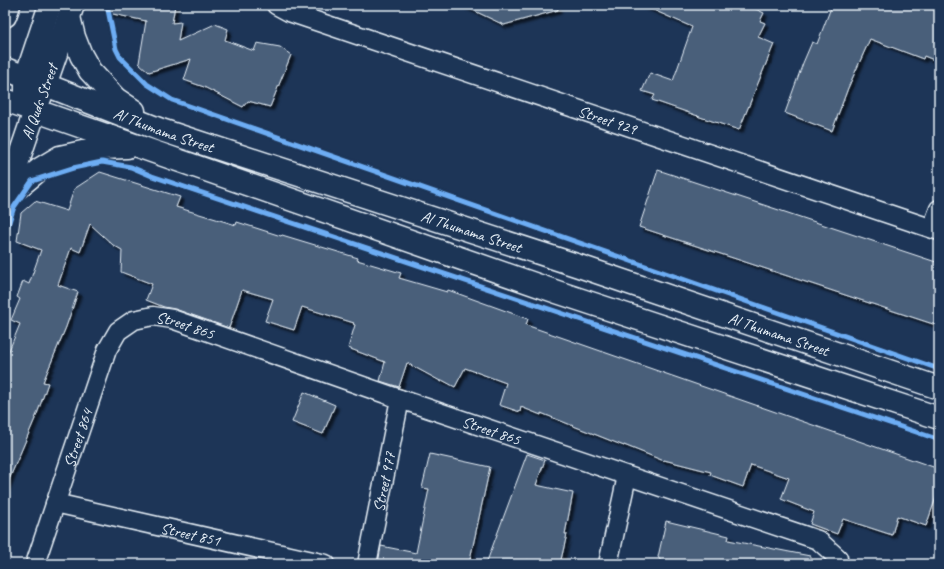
<svg xmlns="http://www.w3.org/2000/svg" width="944" height="569" font-family="Caveat,sans-serif">
  <style>
    .building { fill: #495e7a; stroke: #e8f1f8; filter: url(#shadow) }
    .lines { fill: none; stroke-linecap: round; stroke-linejoin: round }
    .minor-casing { stroke: #e8f1f8; stroke-width: 21 }
    .tertiary-casing { stroke: #e8f1f8; stroke-width: 25 }
    .minor { stroke: #1d3557; stroke-width: 18 }
    .tertiary { stroke: #1d3557; stroke-width: 22 }
    .cycleway-casing { stroke: #1d3557; stroke-width: 8 }
    .cycleway { stroke: #6dadf4; stroke-width: 5 }
    .labels { text-anchor: middle; stroke-width: 3; stroke-linejoin: round; paint-order: stroke }
    .street-label { font-size: 16px; fill: #e8f1f8; stroke: #1d3557 }
  </style>
  <defs>
    <filter id="shadow"><feDropShadow dx="3.5" dy="3.5" stdDeviation="1" flood-color="#0009"/></filter>
  </defs>
  <rect width="100%" height="100%" fill="#1d3557"/>
  <filter id="ink" filterUnits="userSpaceOnUse"><feTurbulence type="fractalNoise" baseFrequency=".025" numOctaves="2"/><feDisplacementMap in="SourceGraphic" scale="8" xChannelSelector="R" yChannelSelector="G"/><feConvolveMatrix kernelMatrix="1 2 1 2 8 2 1 2 1" color-interpolation-filters="sRGB"/></filter>
  <g filter="url(#ink)">
    <path class="building" d="M109,5h66l-3,18 9,-1 -3,19 37,-17 13,5 -3,11 29,11 3,-8 23,4 11,8 -21,52 -22,-6 -5,6 -39,-20 -20,-7 7,-21 -42,13 -10,-9 7,-42 -38,-8z
      M462,5h95l1,5 -54,15z
      M642,5h106l16,8 -4,8 5,2 -7,14 16,7 -35,86 -42,-14h1l-46,-16 3,-5 -13,-4 8,-18 23,8 19,-54z
      M832,5h107v57l-15,-6 -1,3 -53,-20 -22,49 -16,43 -47,-18 18,-50 9,-21 5,2z
      M658,170l281,93v63l-300,-99z
      M100,172l80,25 -4,10 60,18 1,-3 44,14 1,-1 76,23 -1,2 44,13 -2,5 48,14 1,-2 80,29 -2,6 413,144v20l-13,37 -29,-10 -5,19 -49,-16 -6,15 -27,-10 4,-12 -33,-13 8,-21 -38,-13 -8,22 -33,-12 1,-3 -47,-12v1l-40,-16v1l-30,-12 -18,-7 -35,-14v2l-20,-8 -1,5 -21,-7 7,-22 -41,-15 -10,19 -13,-7v2l-35,-19 -8,24 -19,-6 5,-19 -37,-14 7,-23 -2,-1 1,-1 -52,-16 -8,23 -29,-9 8,-22 -31,-9 -13,38 -54,-19 -11,-2 -18,-7 6,-16 -31,-12 1,-22 -9,-5 -23,-21 -10,28 -9,-4 -13,37 20,7 -12,35 -23,55 5,1 -11,31 -32,75v-129l15,-36 -9,-4 9,-21 -3,-2 6,-16 6,3 12,-34 -24,-9 4,-28 14,-12 32,10 7,-22z
      M304,392l31,13 -12,29 -31,-12z
      M430,454l60,13 -21,97h-91l3,-18 35,7 13,-64 -7,-1z
      M527,454l18,6 -9,25 37,8 -8,41h2l-7,30h-16l-17,-4v4h-41z
      M666,521l63,15 -1,4 82,16v8h-147l-5,-7z"/>
    <g class="lines">
      <defs>
        <g id="minor">
          <path id="s1" d="M276,5l13,7 650,219"/>
          <path d="M932,228l7,-19"/>
          <path id="s2" d="M55,503l271,61"/>
          <path id="s3" d="M35,564l72,-214 11,-19 16,-11 19,-4 19,3 228,80 418,141 20,18v6"/>
          <path id="s4" d="M367,564l33,-165"/>
          <path d="M608,564l19,-88"/>
        </g>
        <g id="tertiary">
          <path d="M5,16l4,-11"/>
          <path d="M69,17l5,20 7,18 9,16 26,28 18,12"/>
          <path id="s5" d="M5,69l156,61 415,135 363,123"/>
          <path d="M26,92v-15l24,-72"/>
          <path d="M5,100l552,192 382,126"/>
          <path d="M5,198l35,-29 20,-12 41,-9 26,-1"/>
          <path id="s6" d="M5,199l30,-88 10,-26 28,-80"/>
        </g>
      </defs>
      <use href="#minor" class="minor-casing"/>
      <use href="#tertiary" class="tertiary-casing"/>
      <use href="#minor" class="minor"/>
      <use href="#tertiary" class="tertiary"/>
      <defs>
        <path id="cycleway" d="M107,5l9,44 4,8 27,27 25,16 767,269
          M5,234l9,-27 18,-26 41,-13 29,-6 29,5 21,9 782,262 5,2"/>
      </defs>
      <use href="#cycleway" class="cycleway-casing"/>
      <use href="#cycleway" class="cycleway"/>
    </g>
  </g>
  <g class="labels">
    <g class="street-label">
      <text dy="6" stroke="none"><textPath href="#s6" startOffset="103">Al Quds Street</textPath></text>
      <text dy="6" stroke="none"><textPath href="#s1" startOffset="351">Street 929</textPath></text>
      <text dy="6" stroke="none"><textPath href="#s5" startOffset="170">Al Thumama Street</textPath></text>
      <text dy="6" stroke="none"><textPath href="#s5" startOffset="494">Al Thumama Street</textPath></text>
      <text dy="6" stroke="none"><textPath href="#s3" startOffset="320">Street 865</textPath></text>
      <text dy="6" stroke="none"><textPath href="#s5" startOffset="818">Al Thumama Street</textPath></text>
      <text dy="6" stroke="none"><textPath href="#s3" startOffset="644">Street 865</textPath></text>
      <text dy="6" stroke="none"><textPath href="#s3" startOffset="133">Street 864</textPath></text>
      <text dy="6" stroke="none"><textPath href="#s4" startOffset="84">Street 977</textPath></text>
      <text dy="6" stroke="none"><textPath href="#s2" startOffset="139">Street 851</textPath></text>
    </g>
  </g>
  <rect width="944" height="569" fill="none" stroke="#1d3557" stroke-width="20"/>
  <rect x="10" y="10" width="924" height="549" fill="none" stroke="#e8f1f8" stroke-width="1.5" filter="url(#ink)"/>
</svg>
